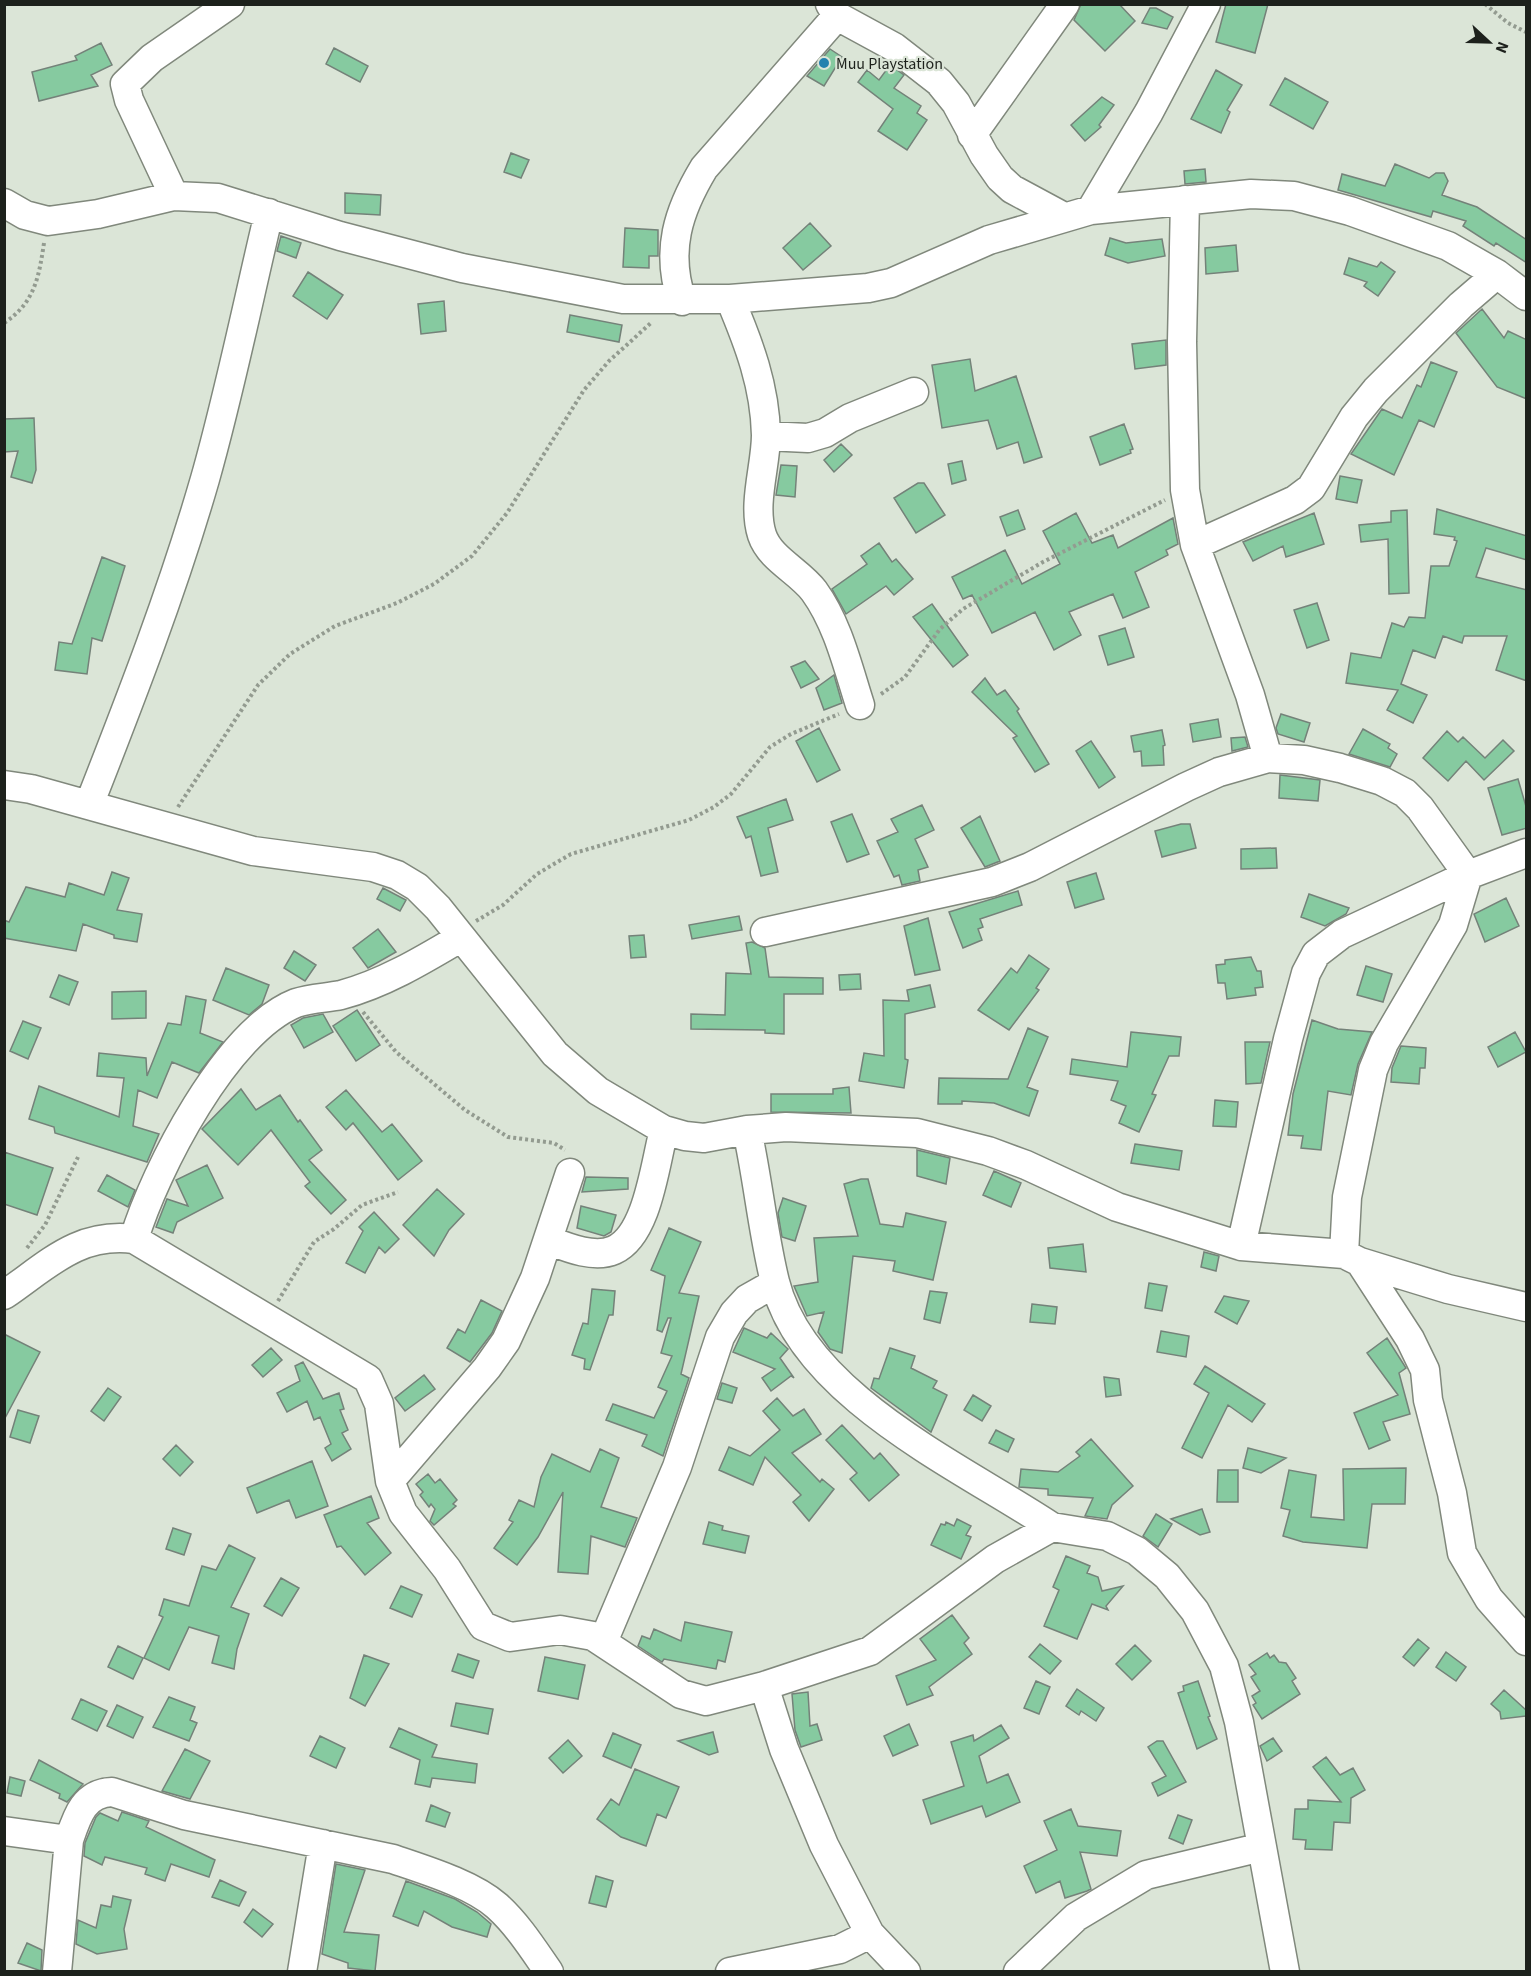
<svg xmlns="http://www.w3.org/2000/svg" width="1531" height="1976" font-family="'Source Sans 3',sans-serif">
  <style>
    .building { fill: #86caa0; stroke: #748279; stroke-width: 1.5 }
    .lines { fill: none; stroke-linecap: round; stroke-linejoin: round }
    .minor-casing { stroke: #80887c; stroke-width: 31 }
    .path { stroke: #939b90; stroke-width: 4; stroke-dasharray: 3 3; stroke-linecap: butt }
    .minor { stroke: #fff; stroke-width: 28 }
    .poi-dot { fill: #2481ae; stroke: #dbe5d7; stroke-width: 2 }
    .labels { text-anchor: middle; stroke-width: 4.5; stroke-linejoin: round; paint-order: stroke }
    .poi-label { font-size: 16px; fill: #1d211c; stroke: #dbe5d7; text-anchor: start }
  </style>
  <rect width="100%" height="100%" fill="#dbe5d7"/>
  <path class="building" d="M1081,4h38l16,17 -30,30 -31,-31z
    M1226,4h42l-13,49 -39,-11z
    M1150,8h6l17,9 -6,12 -25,-6z
    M101,43l11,22 -21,10 7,11 -59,15 -7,-29 45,-12 -2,-4z
    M334,48l34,18 -8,16 -34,-18z
    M830,49l12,8 -18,29 -17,-10z
    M890,65l14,10 -10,13 27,18 -4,7 10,7 -20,30 -29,-19 15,-22 -35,-27 9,-12 12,10z
    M1216,70l26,15 -15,25 3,2 -9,21 -30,-14z
    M1285,78l43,24 -15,27 -43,-24z
    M1102,97l12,8 -15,20 2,2 -16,14 -14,-16z
    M511,153l18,7 -8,18 -17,-6z
    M1395,164l34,14 7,-5h8l4,8 -6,14 35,12 50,33v23l-31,-20 -2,3 -31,-20 3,-5 -33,-10 -2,6 -93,-27 4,-16 43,12z
    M1205,169l1,13 -21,2 -1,-13z
    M345,193l36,2 -1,20 -35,-2z
    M810,223l21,23 -28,24 -20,-22z
    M625,228l33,2v26h-9v12l-26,-1z
    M281,236l20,7 -5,15 -19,-7z
    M1110,238l16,5 36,-4 3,17 -37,7 -23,-8z
    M1236,245l2,26 -32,3 -1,-26z
    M1349,258l28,9 4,-5 14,10 -17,24 -14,-10 3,-4 -23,-8z
    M308,272l35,23 -16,24 -34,-23z
    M444,301l2,30 -25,3 -3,-30z
    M1482,309l22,29 4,-7 19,9v59l-30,-12 -41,-54z
    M570,315l52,10 -3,17 -52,-10z
    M1166,340v25l-31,4 -3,-25z
    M970,359l5,32 41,-15 26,81 -18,6 -6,-21 -21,7 -9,-29 -46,8 -10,-63z
    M1431,362l26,10 -23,55 -15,-7 -25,55 -43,-21 31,-45 20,9 15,-33 4,2z
    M34,418l2,52 -4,13 -21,-6 7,-26 -14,1v-33z
    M1124,424l9,25 -3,1 1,3 -31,12 -10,-28z
    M841,444l11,11 -18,17 -10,-12z
    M962,461l4,19 -14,4 -4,-20z
    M781,465l16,1 -2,31 -19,-2z
    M1340,476l22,4 -5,23 -21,-4z
    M918,483h6l21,32 -29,18 -22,-35z
    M1437,509l90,27v24l-41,-12 -10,29 51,13v91l-31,-11 11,-34h-43l-2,7 -19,-7 -8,22 -22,-8 -12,34 26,11 -14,28 -26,-13 11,-20 -52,-7 5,-30 30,5 11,-35 12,4 5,-10 16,1 6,-52h18l8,-25 -3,-1 1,-3 -21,-3z
    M1018,510l7,19 -18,7 -7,-19z
    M1407,510l2,83 -20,1 -1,-55 -27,3 -2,-17 32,-3v-11z
    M1076,513l16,30 21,-8 5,13 55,-30 5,26 -12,6 2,5 -33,17 14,35 -26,11 -10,-24 -44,18 12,23 -27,15 -19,-38 -43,21 -20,-38 -9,4 -11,-22 53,-27 17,34 38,-20 -17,-33z
    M1314,513l10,31 -38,13 -3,-11 -30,15 -10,-19z
    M879,543l13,19 4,-3 17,20 -19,16 -8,-9 -40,28 -14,-25 35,-25 -6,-8z
    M102,557l23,9 -23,75 -10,-3 -5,36 -32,-4 4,-28 13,2z
    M1317,603l12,37 -22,8 -13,-38z
    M932,604l36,51 -15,12 -40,-50z
    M1125,628l9,29 -26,8 -9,-29z
    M805,661l14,18 -18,9 -10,-21z
    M834,675l8,28 -18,7 -8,-22z
    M985,678l12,17 8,-5 14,19 -2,2 32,53 -14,8 -22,-34 4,-2 -45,-44z
    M1281,714l29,9 -6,19 -26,-8 -2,-6z
    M1218,719l3,18 -28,5 -3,-18z
    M819,728l21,42 -23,12 -21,-41z
    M1363,729l27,15 -2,4 9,6 -7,13 -41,-13z
    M1162,730l3,15 -2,1 1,19 -22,1 -1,-15 -7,1 -3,-16z
    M1447,731l11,11 5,-5 22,21 18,-18 11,11 -30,29 -18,-19 -18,20 -25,-23z
    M1245,737l3,10 -16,4 -1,-13z
    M1091,741l24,36 -16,11 -23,-37z
    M1280,775l40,5 -2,21 -39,-3z
    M1518,779l9,31v18l-25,7 -14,-47z
    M786,799l7,21 -25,8 10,44 -17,4 -10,-40 -5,2 -9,-21z
    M922,805l12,25 -19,9 13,28 -10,3 2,11 -18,4 -3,-10 -5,2 -17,-36 21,-9 -7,-13z
    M852,814l17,40 -22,8 -16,-40z
    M980,816l20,45 -15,6 -24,-39z
    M1181,824h9l6,24 -34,9 -7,-26z
    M1276,848l1,20 -36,1v-20z
    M112,872l17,6 -12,32 25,4 -5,28 -23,-4v-3l-31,-11 -7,27 -72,-13v-18l5,2 17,-35 39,10 4,-14 35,12z
    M1096,873l8,26 -29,9 -8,-26z
    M383,888l23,12 -6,11 -23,-12z
    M1018,891l4,14 -42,14 3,8 -5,2 4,11 -19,8 -14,-36z
    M1309,894l40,14 -3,6 -21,12 -24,-9z
    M1506,898l13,28 -34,16 -11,-28z
    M739,916l3,14 -50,9 -3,-14z
    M928,918l12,52 -25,5 -11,-49z
    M378,929l18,23 -28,16 -15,-20z
    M644,935l2,22 -15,1 -2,-22z
    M752,942l13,6 4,29 54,1v16h-39v40l-19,-1v-3l-74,-1v-15l34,1 1,-42 25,1 -5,-31z
    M294,951l22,14 -11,16 -21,-13z
    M1029,955l20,14 -13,19 3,2 -30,40 -31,-20 33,-42 6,5z
    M1251,957l6,14h4l2,16 -8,1 1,7 -29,4 -2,-16h-7l-2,-18 9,-1v-4z
    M1366,966l26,8 -9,28 -26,-7z
    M226,968l43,17 -7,19 -13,11 -36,-15z
    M860,974l1,15 -21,1 -1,-15z
    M59,975l19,7 -9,23 -19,-8z
    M930,985l5,22 -30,7v45l3,1 -4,28 -45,-7 5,-28 20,3 -1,-56 26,1 -2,-11z
    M146,991v27l-34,1v-27z
    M186,996l20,4 -6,33 23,9 -24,31 -27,-11 -15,36 -19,-8 -5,36 26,8 -12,28 -92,-29 -1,-6 -25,-8 10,-33 80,31 5,-39 -27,-2 2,-23 47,5 1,18 21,-53 13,2z
    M357,1010l23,35 -24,16 -23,-35z
    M323,1014l10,18 -29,16 -13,-23 12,-7z
    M1312,1020l26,9 34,3 -14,32 -7,31 -23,-4 -7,59 -20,-2 2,-12 -15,-1 5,-41z
    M23,1021l18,7 -13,31 -18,-8z
    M1028,1028l20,9 -21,50 11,4 -9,25 -35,-13 -32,-2v3h-24l1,-26 69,1z
    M1131,1032l50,5 -2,19h-10l-17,38 4,1 -17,37 -20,-9 7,-17 -15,-6 7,-19 -48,-7 2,-15 55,8z
    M1515,1032l11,20 -28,15 -10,-20z
    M1245,1042h25l-9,41 -15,1z
    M1401,1046l25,2 -1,20h-5l-1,16 -28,-2 1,-14z
    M849,1087l2,26 -80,-1v-18h62v-5z
    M241,1089l15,21 24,-15 18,27 2,-2 22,30 -13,10 37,40 -15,14 -26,-28 5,-4 -39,-52 -33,35 -36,-36z
    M346,1090l36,42 10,-8 30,37 -24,19 -45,-57 -7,7 -20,-23z
    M1215,1100l23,2 -2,25 -23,-1z
    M1135,1144l47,7 -3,19 -48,-7z
    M917,1150l33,8 -4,26 -29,-8z
    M4,1152l49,16 -16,47 -33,-11z
    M207,1165l16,33 -46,24 -4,11 -17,-6 11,-28 21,7 -12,-26z
    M994,1171l27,12 -10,24 -28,-12z
    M107,1175l28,15 -7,17 -30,-16z
    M586,1177l42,1v11l-46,3z
    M861,1179h7l12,45 23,3 3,-14 40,9 -13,58 -40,-9 2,-10 -42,-5 -11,97 -12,-4 -12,-17 6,-20 -17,4 -13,-30 24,-4 -4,-44 44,-2 -14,-52z
    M437,1189l27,25 -15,16 -15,26 -31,-31z
    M783,1198l23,8 -11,35 -13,-4 -4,-24z
    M581,1206l35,9 -5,17 -7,4 -27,-8z
    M374,1212l25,27 -14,14 -6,-6 -14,26 -19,-10 17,-32 -4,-4z
    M669,1228l32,14 -22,51 20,3 -18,78 8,4 -26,78 -21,-10 5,-11 -41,-15 7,-16 41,14 13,-27 -9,-4 14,-31 -11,-3 10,-35h-3l-6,14 -5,-2 8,-54 -14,-6z
    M1083,1244l3,28 -36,-4 -2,-20z
    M1204,1252l15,4 -3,15 -15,-4z
    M1149,1283l18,3 -5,25 -17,-3z
    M592,1289l23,2 -2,24h-4l-19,55 -6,-1 1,-10 -13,-4 11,-32 5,1z
    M930,1291l17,2 -7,30 -16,-4z
    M1224,1296l25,5 -12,23 -22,-12z
    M481,1300l21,11 -10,22 -22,29 -23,-14 11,-19 7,4z
    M1032,1304l25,3 -2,17 -25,-2z
    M744,1328l23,10 4,-5 17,16 -8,9 14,20 -3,-2 -20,15 -9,-13 13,-9 -42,-17z
    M1161,1331l28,5 -3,21 -29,-5z
    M4,1334l36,18 -36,68z
    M1387,1338l19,30 -7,5 11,41 -27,8 7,18 -21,9 -15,-36 44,-18 -31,-42z
    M271,1348l11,12 -19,17 -11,-12z
    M890,1348l25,8 -4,12 26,13 -4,7 14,7 -16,37 -60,-44 3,-10 5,1z
    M303,1362l20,37 16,-6 5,16 -4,1 8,20 -6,3 9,16 -19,12 -7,-13 6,-4 -11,-27 -6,3 -7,-19 -20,11 -10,-19 23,-12 -5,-15z
    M1205,1366l60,38 -13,18 -24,-17 -26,53 -20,-10 27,-55 -15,-9z
    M424,1375l11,14 -30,22 -10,-13z
    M1104,1377l15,2 2,16 -15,2z
    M722,1383l15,5 -5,15 -15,-4z
    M108,1388l13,9 -17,24 -13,-10z
    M973,1395l18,11 -9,15 -18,-11z
    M777,1398l16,18 11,-7 17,25 -29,19 28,29 2,-3 12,10 -25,32 -16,-19 8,-7 -36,-38 -12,28 -34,-15 10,-23 21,9 30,-26 -17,-19z
    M18,1410l21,6 -9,27 -20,-6z
    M842,1425l32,34 6,-6 19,22 -30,26 -19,-22 7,-6 -31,-33z
    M996,1430l18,9 -6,13 -19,-9z
    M1091,1439l42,47 -21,19 -5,14 -22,-3 8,-18 -45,-3v-6l-29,-2 2,-18 37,3 22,-16 -4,-4z
    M176,1445l17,17 -13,14 -17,-17z
    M1248,1448l38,10 -25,15 -18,-5z
    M600,1449l19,9 -18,49 36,11 -12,29 -34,-11 -3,38 -30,-2 5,-80 -25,45 -21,28 -23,-17 19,-26 -4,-2 10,-20 15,7 7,-30 11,-23 38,18z
    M312,1461l16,45 -32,12 -7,-18 -32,13 -10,-25z
    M1406,1468l-1,36h-33l-5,44 -64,-6 -20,-6 7,-26 -9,-2 8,-38 27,5 -5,42 33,3 -1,-51z
    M1218,1470h20v32h-21z
    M428,1474l7,9 5,-4 17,21 -4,4 3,2 -22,19 -4,-4 5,-12 -4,-5 -2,3 -9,-12 3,-3 -7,-8z
    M371,1496l8,22 -12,5 24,30 -26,22 -24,-29 -4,1 -13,-32z
    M1202,1509l8,23 -10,3 -29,-16z
    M1156,1514l16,10 -14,23 -15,-11z
    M957,1519l14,7 -5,9 5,2 -10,22 -30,-14 10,-21 4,1 1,-3 8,4z
    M709,1522l14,4 -1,4 27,6 -4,17 -42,-9z
    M173,1528l18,6 -7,21 -18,-6z
    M229,1545l26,13 -24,49 18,7 -12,35 -3,20 -22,-6 7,-27 -30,-9 -20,43 -25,-12 19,-41 -4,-2 5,-16 25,7 13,-40 14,4z
    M1066,1556l24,10 -3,7 11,4 4,14 21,-5 -17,20 2,4 -16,-6 -15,35 -33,-13 15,-36 -6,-3z
    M281,1578l18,10 -17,28 -18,-10z
    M401,1586l21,9 -10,22 -22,-9z
    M952,1615l17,23 -5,5 8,11 -43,33 4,8 -26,10 -11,-29 40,-16 -16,-21z
    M685,1622l47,10 -7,30 -7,-2 -2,9 -52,-10 -2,3 -24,-16 4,-10 8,3 4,-10 27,12z
    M1418,1639l11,9 -15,18 -11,-9z
    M1040,1644l21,17 -11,13 -21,-17z
    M1135,1645l16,16 -19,19 -16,-16z
    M118,1646l25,12 -10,21 -25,-12z
    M1446,1652l20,15 -10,14 -20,-14z
    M1267,1653l3,5 4,-3 5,7 7,1 10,15 -4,3 8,13 -38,25 -9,-14 3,-2 -4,-7 8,-5 -9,-14 5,-3 -7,-9z
    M458,1654l21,7 -6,17 -21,-7z
    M364,1655l25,9 -24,42 -15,-8z
    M545,1657l40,8 -7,34 -40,-8z
    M1036,1681l14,6 -11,27 -15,-6z
    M1198,1681l12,35 -2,1 9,22 -20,10 -19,-56 6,-2 -1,-5z
    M1077,1689l27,19 -8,13 -15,-10 -2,4 -13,-9z
    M1504,1690l23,21v5l-26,3 -1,-7 -9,-8z
    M808,1692l2,34 7,-2 5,16 -21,7 -6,-17 -3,-36z
    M169,1697l26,10 -5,13 7,3 -8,18 -36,-14z
    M81,1699l26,12 -10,20 -25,-12z
    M456,1703l37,6 -5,25 -37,-8z
    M117,1705l26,12 -10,21 -26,-12z
    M909,1724l9,21 -25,11 -9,-20z
    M1001,1725l8,13 -30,18 8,27 21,-9 12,28 -34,15 -4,-11 -51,18 -8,-24 41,-14 -13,-44 22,-7 1,6z
    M399,1728l38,17 -5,12 45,7 -2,19 -43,-5 -2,9 -15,-3 5,-24 -30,-13z
    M713,1732l5,20 -9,3 -31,-14z
    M613,1733l28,12 -10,23 -28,-12z
    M320,1736l25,12 -9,20 -26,-12z
    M1273,1738l9,13 -15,10 -7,-15z
    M568,1740l14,16 -19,17 -14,-15z
    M1157,1741h6l23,41 -28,14 -6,-13 14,-7 -18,-29z
    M185,1749l25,12 -20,38 -28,-8z
    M1326,1757l14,18 13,-7 12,22 -14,8 -1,25 -16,-1 -2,28 -27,-1 1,-9 -13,-1 2,-30h13v-9l33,2 -28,-35z
    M39,1760l44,24 -16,18 -8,-4 1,-4 -30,-14z
    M635,1769l44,18 -13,31 -9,-4 -11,32 -25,-9 -24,-18 14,-20 8,6z
    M10,1777l15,4 -4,15 -14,-3z
    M431,1805l19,8 -5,14 -19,-6z
    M1071,1809l7,17 43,5 -4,25 -37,-4 11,37 -4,2 -22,7 -5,-17 -24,12 -12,-27 33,-16 -13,-29z
    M122,1812l27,9 -3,6 69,33 -6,17 -38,-13 -6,17 -20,-7 2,-6 -42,-11 -3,8 -18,-9 1,-13 11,-26 4,-4 18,8z
    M1178,1815l14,5 -9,24 -14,-6z
    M336,1864l29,6 -21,62 35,3 -4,36 -27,-3v-5l-26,-9z
    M596,1876l17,5 -7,26 -17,-4z
    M220,1880l26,12 -7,14 -27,-9z
    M406,1881l49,18 22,13 14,12 -4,13 -35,-10 -28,-16 -6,15 -25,-10z
    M113,1896l18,4 -7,29 3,20 -30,5 -21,-10 2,-24 18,8 5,-23 10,2z
    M253,1909l20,15 -11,13 -18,-15z
    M27,1943l15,7 -1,21 -23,-8z"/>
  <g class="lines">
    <defs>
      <path id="minor" d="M830,4l7,12 57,31 45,35 17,21 28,52 16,23 12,11 52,28
        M972,135l93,-131
        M174,196l-45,-96 -4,-16 27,-26 78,-54
        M1185,200l-3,142 3,148 10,55 55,150 18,63
        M4,203l21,12 23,6 50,-7 76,-18 44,2 122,38 122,32 161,31h107l138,-11 23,-5 98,-43 102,-30 160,-16 43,2 56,15 98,35 49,28 29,22
        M1091,210l58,-98 57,-108
        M730,299c19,45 35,87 36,136 0,31 -14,69 -4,100 8,24 37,36 52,56 24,33 34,77 46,114
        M682,301c-17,-50 -4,-90 22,-133l133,-152
        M766,436l42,2 17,-5 25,-15 64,-26
        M1195,545l100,-45 16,-12 43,-71 22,-27 85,-85 36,-31
        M4,785l27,4 222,62 120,16 24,8 20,12 21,21 117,146 43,37 66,39 21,6 19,2 43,-8 39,-3 131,6 71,18 38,14 91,42 124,39 103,8 16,8 88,27 78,18
        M89,805c42,-107 84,-215 116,-326 25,-88 43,-178 64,-266
        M765,932l227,-50 38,-15 156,-80 33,-15 49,-14 36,2 36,8 42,13 23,12 15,15 48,67 -15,50 -69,118 -11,27 -26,127 -3,57
        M747,1130c11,50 16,104 28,152 28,114 187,185 277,245
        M134,1239c21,-69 92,-208 162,-236 15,-5 30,-5 45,-8 42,-11 82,-35 119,-57
        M548,1240c18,7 46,19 66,10 34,-15 41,-87 50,-120
        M1241,1246l47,-207 18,-66 10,-19 26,-20 126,-59 58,-22
        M1360,1262l50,77 15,31 3,30 24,93 10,60 27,46 37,42
        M4,1295c44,-30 74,-63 130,-56l234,140 11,25 11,77 13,32 44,56 36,57 27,11 50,-7 33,6 88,58 25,7 58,-15 106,-35 125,-92 57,-32 55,9 30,15 30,25 28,35 29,55 15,56 46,250
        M390,1481l97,-113 19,-27 29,-63 35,-105
        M603,1642l74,-175 43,-130 14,-24 13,-14 28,-16
        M764,1686l20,63 40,96 46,89 36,38
        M4,1831l65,9
        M57,1972l12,-132c8,-24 15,-47 43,-48l72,23 209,44c32,11 79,25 104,47 21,19 36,43 52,66
        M302,1972l21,-128
        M730,1972l110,-23 30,-15
        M1018,1972l58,-55 70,-42 116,-28"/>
    </defs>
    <use href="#minor" class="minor-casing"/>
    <path class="path" d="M1485,4l23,19 18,9
      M4,323c31,-20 35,-47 40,-80
      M881,694l24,-17 35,-48 23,-20 80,-47 122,-62
      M178,807l80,-122 32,-31 45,-28 62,-23 37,-19 38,-28 35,-43 77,-123 25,-29 43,-39
      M476,921l27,-16 34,-31 34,-20 118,-34 25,-13 17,-13 39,-47 21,-13 48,-20
      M363,1012l33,40 69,58 43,27 46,6 11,7
      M27,1248l18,-23 33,-68
      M278,1301l36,-59 20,-13 28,-24 36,-13"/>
    <use href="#minor" class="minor"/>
  </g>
  <circle class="poi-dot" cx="824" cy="63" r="6"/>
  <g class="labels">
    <g class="poi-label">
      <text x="836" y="69">Muu Playstation</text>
    </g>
  </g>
  <rect width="1531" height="1976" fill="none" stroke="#1d211c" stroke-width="12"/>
  <g transform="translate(1489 42) rotate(112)" stroke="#dbe5d7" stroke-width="4.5" paint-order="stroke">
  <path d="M0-4.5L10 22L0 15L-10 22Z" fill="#1d211c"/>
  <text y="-9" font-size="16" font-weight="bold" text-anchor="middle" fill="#1d211c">N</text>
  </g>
</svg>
